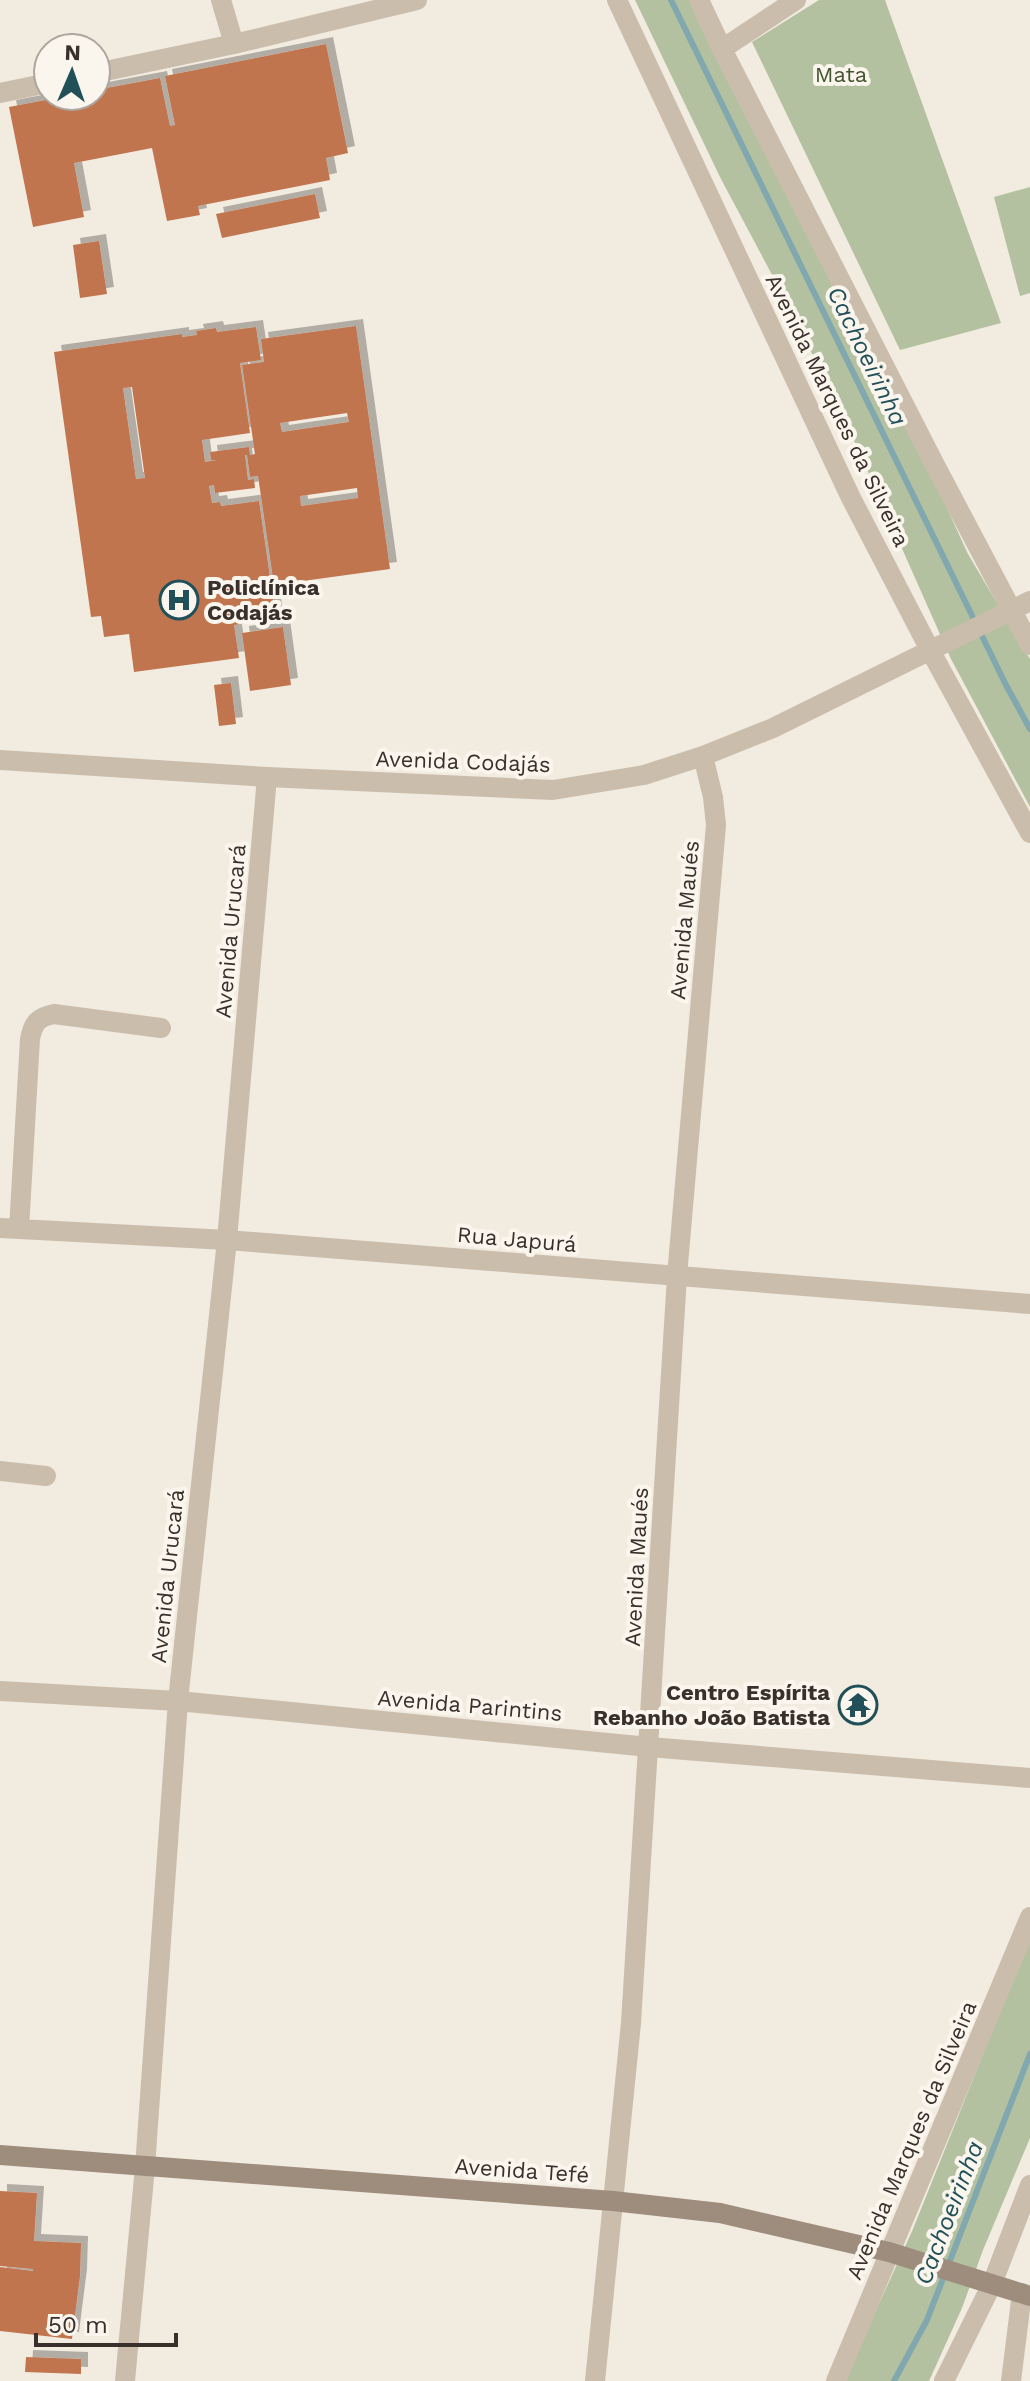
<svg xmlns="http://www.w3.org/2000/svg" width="1030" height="2381" font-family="'Work Sans',sans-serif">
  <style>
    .green { fill: #b3c1a0 }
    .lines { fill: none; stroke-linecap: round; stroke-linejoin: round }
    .stream { stroke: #80a8ae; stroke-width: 6 }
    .building { fill: #c1754f; fill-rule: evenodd; filter: url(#shadow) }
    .minor { stroke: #cabdac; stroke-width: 20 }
    .tertiary { stroke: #cabdac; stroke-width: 20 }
    .secondary { stroke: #9e8c7d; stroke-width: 20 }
    .labels { text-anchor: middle; stroke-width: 8; stroke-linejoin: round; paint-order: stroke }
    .park-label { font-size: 22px; fill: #44562f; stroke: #faf5ed }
    .street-label { font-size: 22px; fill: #39302b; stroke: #faf5ed }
    .poi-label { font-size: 22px; font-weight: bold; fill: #39302b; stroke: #faf5ed; text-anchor: start }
    .water-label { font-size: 24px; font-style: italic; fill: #215059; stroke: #faf5ed }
  </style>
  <defs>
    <filter id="shadow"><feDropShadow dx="7" dy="-7" stdDeviation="0" flood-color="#0004"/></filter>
  </defs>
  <rect width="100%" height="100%" fill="#f2ebe0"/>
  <path class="green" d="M635,0h68l134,270 131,284 62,105v148l-79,-148 -102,-230 -64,-130 -64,-120z
    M819,0h66l116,323 -101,27 -148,-308z
    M1030,187v106l-10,3 -26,-99z
    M1030,1937v201l-47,112 -21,58 -33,73h-85l69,-152z"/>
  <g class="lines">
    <path class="stream" d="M671,0l335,685 24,44
      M894,2381l33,-61 103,-266"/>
  </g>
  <path class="building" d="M326,44l22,109 -22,5 4,22 -132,26 2,9 -33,6 -15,-73 -78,15 10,54 -51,10 -24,-120 58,-11h29v-6l64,-12 10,48 5,-1 -10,-49z
    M315,194l5,24 -98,20 -6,-24z
    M99,241l8,53 -27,4 -7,-53z
    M356,326l34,243 -116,16 -16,-109 -8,1 -3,-22h-2l3,25 6,-1 1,9 -40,5 -1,-8 -5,1 3,17 8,-1 1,4 38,-5 17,118 -42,6 5,33 -105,14 -5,-38 -25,3 -3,-21 -10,1 -37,-265 128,-18v3l15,-2 -1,-4 20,-3 1,4 39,-5 5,33 -21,3 10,70 -48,7 3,22 12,-2h-6l-1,-8 39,-5 1,8 5,-1 -13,-89 22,-3 -3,-23zM132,387l13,91 -9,1 -13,-91zM347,413l2,9 -67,10 -2,-9zM357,488l1,10 -57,8 -1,-10z
    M283,627l8,58 -41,6 -8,-58z
    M231,683l5,41 -17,2 -5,-41z
    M0,2191l37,2 -3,48 47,2 -1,33 -8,63 -72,-8v-64l33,4v-2l-33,-3z
    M26,2357l55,2v15l-56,-2z"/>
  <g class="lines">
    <path class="minor" d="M221,0l13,44
      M722,49l74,-49
      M96,73l138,-29 183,-44
      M0,93l48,-10
      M0,1228l227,12 803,64
      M19,1229l11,-190c3,-16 8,-22 24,-25l107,14
      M0,1471l46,5
      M0,1691l178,10 471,46 381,31
      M125,2381l20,-214 33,-466 49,-461 40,-463
      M1011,2381l11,-88"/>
    <path class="tertiary" d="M617,0l234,498 79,152 100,183
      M699,0l23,49 213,416 95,180
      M0,760l267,17 286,13 91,-15 59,-19 70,-28 257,-127
      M595,2381l36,-358 46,-747 39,-451 -3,-28 -10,-41
      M836,2381l194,-464
      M944,2381l48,-97 38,-99"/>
    <path class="secondary" d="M0,2155l613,46 107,12 169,39 141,44"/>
  </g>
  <defs>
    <symbol id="hospital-ring" viewBox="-11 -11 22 22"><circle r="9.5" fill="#faf5ed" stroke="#215059" stroke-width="1.5"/><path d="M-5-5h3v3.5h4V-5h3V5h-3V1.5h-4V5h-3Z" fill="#215059"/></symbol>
    <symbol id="temple-ring" viewBox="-11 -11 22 22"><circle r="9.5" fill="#faf5ed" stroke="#215059" stroke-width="1.5"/><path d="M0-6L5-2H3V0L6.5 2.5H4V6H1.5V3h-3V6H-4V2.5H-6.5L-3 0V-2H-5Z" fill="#215059"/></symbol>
  </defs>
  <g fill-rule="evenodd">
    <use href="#hospital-ring" x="157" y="578" width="44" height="44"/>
    <use href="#temple-ring" x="836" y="1683" width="44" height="44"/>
  </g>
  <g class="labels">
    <g class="park-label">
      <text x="841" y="82">Mata</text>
    </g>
    <g class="street-label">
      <text transform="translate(838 410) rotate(64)" y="8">Avenida Marques da Silveira</text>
      <text transform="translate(463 761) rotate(2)" y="8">Avenida Codajás</text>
      <text transform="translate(684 920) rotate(-85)" y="8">Avenida Maués</text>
      <text transform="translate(230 931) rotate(-85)" y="8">Avenida Urucará</text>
      <text transform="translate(517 1239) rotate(5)" y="8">Rua Japurá</text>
      <text transform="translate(636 1567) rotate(-87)" y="8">Avenida Maués</text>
      <text transform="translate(167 1576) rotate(-84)" y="8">Avenida Urucará</text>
      <text transform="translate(470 1705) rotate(5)" y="8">Avenida Parintins</text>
      <text transform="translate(911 2140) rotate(-67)" y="8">Avenida Marques da Silveira</text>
      <text transform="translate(522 2170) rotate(4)" y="8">Avenida Tefé</text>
    </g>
    <g class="poi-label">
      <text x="207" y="595">Policlínica<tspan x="207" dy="25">Codajás</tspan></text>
      <text x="830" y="1700" text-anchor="end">Centro Espírita<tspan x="830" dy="25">Rebanho João Batista</tspan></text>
    </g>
    <g class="water-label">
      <text transform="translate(867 356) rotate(64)" y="8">Cachoeirinha</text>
      <text transform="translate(949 2213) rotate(-69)" y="8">Cachoeirinha</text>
    </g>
  </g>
  <g transform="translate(72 72) rotate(2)"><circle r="38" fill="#faf5ed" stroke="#ada69f" stroke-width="2"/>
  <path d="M0-6L14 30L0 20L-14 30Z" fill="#215059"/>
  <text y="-12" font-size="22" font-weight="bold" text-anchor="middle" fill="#39302b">N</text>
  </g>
  <path d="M36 2333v12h140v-12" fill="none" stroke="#39302b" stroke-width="4"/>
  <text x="48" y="2333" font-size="24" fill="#39302b" stroke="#faf5ed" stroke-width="6" paint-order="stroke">50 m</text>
</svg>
